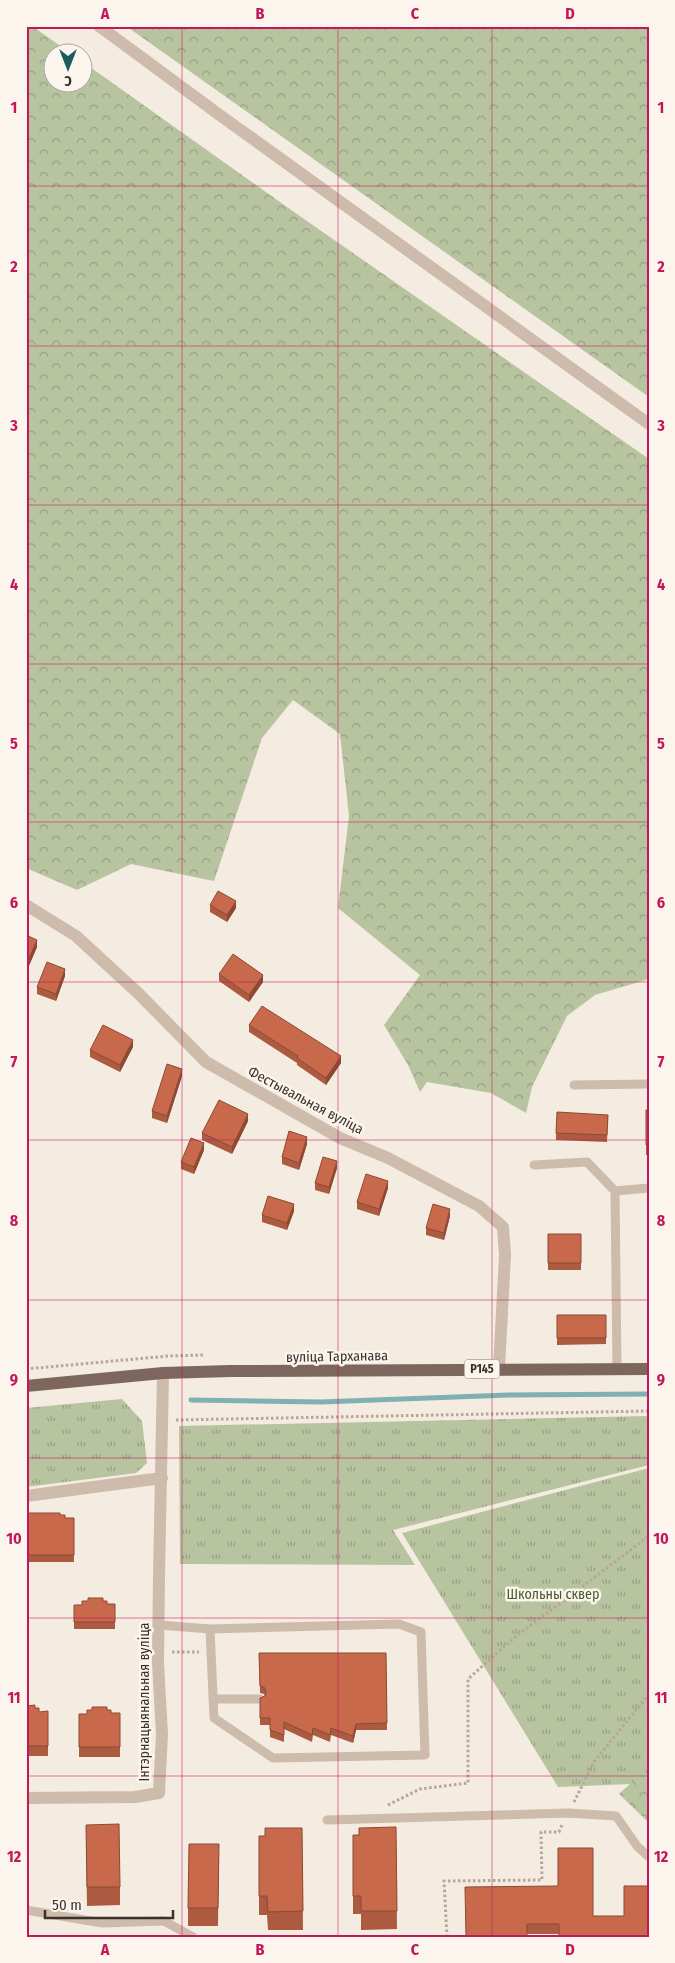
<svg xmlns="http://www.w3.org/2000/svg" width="675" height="1963" font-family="'Fira Sans Condensed',sans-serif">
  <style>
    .grass { fill: url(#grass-tufts) }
    .forest { fill: url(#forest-crowns) }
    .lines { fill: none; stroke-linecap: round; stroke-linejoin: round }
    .stream { stroke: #7fb0b2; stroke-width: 5 }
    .path { stroke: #b9a596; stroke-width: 3; stroke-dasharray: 2.5 2.5; stroke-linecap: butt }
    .service { stroke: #cdbbac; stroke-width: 9 }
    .minor { stroke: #cdbbac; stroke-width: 12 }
    .tertiary { stroke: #cdbbac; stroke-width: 12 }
    .primary { stroke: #7d675c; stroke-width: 12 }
    .wall { fill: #ac5a40 }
    .shaded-wall { fill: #8c4a34 }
    .building { fill: #c8694b; stroke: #8c4a34 }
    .grid { fill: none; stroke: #c2185b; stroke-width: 1; stroke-opacity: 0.55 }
    .labels { text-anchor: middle; stroke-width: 5; stroke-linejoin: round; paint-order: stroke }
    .shield { fill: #fbf5ee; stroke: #756b66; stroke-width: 1 }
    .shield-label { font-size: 12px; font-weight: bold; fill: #3b302b }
    .street-label { font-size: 14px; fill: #3b302b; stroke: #fbf5ee }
    .park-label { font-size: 14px; fill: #4a5a2e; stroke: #fbf5ee }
    .neatline { fill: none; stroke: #c2185b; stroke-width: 2 }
    .grid-label { font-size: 16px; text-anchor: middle; font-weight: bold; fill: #c2185b }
  </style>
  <defs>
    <pattern id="grass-tufts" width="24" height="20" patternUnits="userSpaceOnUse" patternTransform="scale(1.25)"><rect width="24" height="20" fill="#b8c4a0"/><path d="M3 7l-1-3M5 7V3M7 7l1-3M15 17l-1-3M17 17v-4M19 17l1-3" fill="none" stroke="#97a083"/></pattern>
    <pattern id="forest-crowns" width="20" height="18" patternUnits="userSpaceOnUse" patternTransform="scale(1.25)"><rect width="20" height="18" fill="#b8c4a0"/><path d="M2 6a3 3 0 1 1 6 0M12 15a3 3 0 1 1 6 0" fill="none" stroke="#97a083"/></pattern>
  </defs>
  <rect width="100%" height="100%" fill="#f4ebe1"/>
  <path class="grass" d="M122,1399l20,22 5,42 -11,10 -110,14v-79z
    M649,1416v49l-256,65 22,35 -235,-1 -1,-138z
    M649,1468v340l-18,-24 -73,3 -156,-254z"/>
  <path class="forest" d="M26,26h6l37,26h-17v30h30l1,-20 211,150 355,247v520l-54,16 -28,21 -35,71 -6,26 -35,-20 -64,-11 -7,10 -12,-27 -24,-40 36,-50 -82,-67 11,-92 -9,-82 -47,-34 -31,38 -48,143 -83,-17 -54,26 -51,-22z
    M126,26h523v371z
    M649,1767v56l-30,-29z"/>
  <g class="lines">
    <path class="stream" d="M191,1400l130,2 188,-7 140,-1"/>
    <path class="path" d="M26,1369l142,-13 35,-1
      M176,1420l473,-9
      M172,1652h27
      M574,1802l20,-40 55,-68
      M388,1805l32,-16 48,-6v-104l46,-41 135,-102
      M447,1937l-3,-56 98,-1 -1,-48h18l3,-7"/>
    <path class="service" d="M574,1085l75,-1
      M534,1165l53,-3 28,29 2,177
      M615,1191l34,-3
      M159,1625l51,4 189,-5 22,8 4,123 -152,3 -59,-40 -4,-89
      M213,1699h47
      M327,1820l241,-7 48,3 21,30 12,11
      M26,1910l76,13 62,-2 29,16"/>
    <path class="minor" d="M26,905l50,31 62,57 68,69 134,76 48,20 91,48 24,21 2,28 -6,113
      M26,1496l136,-18
      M26,1798l109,-1 24,-4 3,-59 -4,-71 1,-87 4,-203"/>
    <path class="tertiary" d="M99,26l122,90 428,308"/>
    <path class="primary" d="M26,1386l137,-13 67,-2 419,-2"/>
  </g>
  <path class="wall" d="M210,905l26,3 -9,14 -17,-10z
    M26,935l11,12 -9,21h-2z
    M219,974l44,8 -14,20 -30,-21z
    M65,976l-9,25 -19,-7v-7z
    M249,1025l92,38 -15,22 -29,-20v-2l-48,-31z
    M133,1047l-13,25 -30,-15v-7z
    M182,1076l-15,47 -15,-5v-7z
    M646,1110h3v45h-3z
    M608,1115l-1,27 -51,-2v-7z
    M248,1121l-16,33 -30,-14v-7z
    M307,1144l-8,26 -17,-6v-7z
    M204,1150l-10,24 -13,-5v-7z
    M337,1168l-8,26 -14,-4v-7z
    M388,1188l-9,28 -22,-7v-7z
    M294,1211l-7,19 -25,-8v-7z
    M450,1216l-6,24 -18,-5v-7z
    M548,1234h33v36h-33z
    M557,1315h49v29l-49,1z
    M26,1513l34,2 5,3h9v44h-48z
    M103,1601l4,3h8v25h-41v-24h8z
    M259,1653h127l1,77h-31l-3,13 -22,-8 -1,7 -17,-7 -1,7 -28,-13v13l-14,-5v-12h-10v-27l5,-2 -1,-2 -4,-1z
    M26,1706l9,2 4,4 9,34v10h-22z
    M107,1710l4,3h9v44h-41v-43h8z
    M396,1827l1,102 -36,1v-16h-8v-79h6z
    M302,1828l1,102h-35l-1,-15h-8v-79h6z
    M86,1843l34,44v18l-33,1z
    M219,1844l-1,82h-30v-18z
    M465,1887l128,29 56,21 -90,-3h-32z"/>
  <path class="shaded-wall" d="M236,901v7l-9,14v-7z
    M37,940v7l-9,21v-7z
    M65,969v7l-9,25v-7z
    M263,975v7l-14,20v-7z
    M133,1040v7l-13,25v-7z
    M341,1056v7l-15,22v-7z
    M182,1069v7l-15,47v-7z
    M248,1114v7l-16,33v-7z
    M307,1137v7l-8,26v-7z
    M204,1143v7l-10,24v-7z
    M337,1161v7l-8,26v-7z
    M388,1181v7l-9,28v-7z
    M294,1204v7l-7,19v-7z
    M450,1209v7l-6,24v-7z
    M356,1724v6l-3,13v-7z"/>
  <path class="building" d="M218,891l18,10 -9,14 -17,-10z
    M26,935l11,5 -9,21h-2z
    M233,954l30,21 -14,20 -30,-21z
    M47,962l18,7 -9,25 -19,-7z
    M262,1006l79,50 -15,22 -29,-20 1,-2 -49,-31z
    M103,1025l30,15 -13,25 -30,-15z
    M167,1064l15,5 -15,47 -15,-5z
    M219,1100l29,14 -16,33 -30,-14z
    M646,1110h3v35h-3z
    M557,1112l51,3 -1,20 -51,-2z
    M289,1131l18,6 -8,26 -17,-6z
    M191,1138l13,5 -10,24 -13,-5z
    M323,1157l14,4 -8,26 -14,-4z
    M366,1174l22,7 -9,28 -22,-7z
    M268,1196l26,8 -7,19 -25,-8z
    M433,1204l17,5 -6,24 -18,-5z
    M548,1234h33v29h-33z
    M557,1315h49v23h-49z
    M26,1513h34v2h5v3h9v37h-48z
    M88,1598h15v3h4v3h8v18h-41v-17h8v-4h6z
    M259,1653h127l1,70 -31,1 -3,12 -22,-8 -1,7 -17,-7 -1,7 -28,-13v13l-14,-5v-12h-10v-20l5,-2 1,-4 -2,-5 -4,-1z
    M35,1705v3h4v4l9,-1v35h-22v-40z
    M92,1707h15v3h4v3h9v34h-41v-33h8v-4h5z
    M119,1824l1,63h-33l-1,-62z
    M396,1827l1,84h-36v-15h-8v-61h6v-7z
    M265,1828h37l1,83 -35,1 -1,-16h-8v-60h6z
    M189,1844h30l-1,64h-30z
    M558,1848h35v68h31v-30h25v51h-90v-13h-32v13h-61l-1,-50 93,-1z"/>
  <path class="grid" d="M182,26v1911M338,26v1911M492,26v1911M26,186h623M26,346h623M26,505h623M26,664h623M26,822h623M26,982h623M26,1140h623M26,1300h623M26,1458h623M26,1618h623M26,1776h623"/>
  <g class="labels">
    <rect class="shield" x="464.5" y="1359.5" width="35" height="19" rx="4"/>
    <g class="shield-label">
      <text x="482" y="1373">Р145</text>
    </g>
    <g class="street-label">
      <text transform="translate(306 1100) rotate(28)" y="5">Фестывальная вуліца</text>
      <text transform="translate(337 1356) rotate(-1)" y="5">вуліца Тарханава</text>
      <text transform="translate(144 1702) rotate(-90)" y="5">Інтэрнацыянальная вуліца</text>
    </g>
    <g class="park-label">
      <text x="553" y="1599">Школьны сквер</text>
    </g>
  </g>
  <rect width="675" height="1963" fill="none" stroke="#fbf5ee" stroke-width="55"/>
  <g transform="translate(68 68) rotate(180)"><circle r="24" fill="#fbf5ee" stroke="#aea6a0"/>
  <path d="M0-4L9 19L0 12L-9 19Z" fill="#1f5a5e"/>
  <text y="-8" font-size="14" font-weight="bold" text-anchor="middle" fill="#3b302b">С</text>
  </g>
  <path d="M45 1910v8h128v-8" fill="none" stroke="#3b302b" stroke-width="2.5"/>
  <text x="52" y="1910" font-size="15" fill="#3b302b" stroke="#fbf5ee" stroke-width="4" paint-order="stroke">50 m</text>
  <rect x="28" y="28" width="620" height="1908" class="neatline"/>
  <g class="grid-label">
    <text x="105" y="19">A</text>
    <text x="260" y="19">B</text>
    <text x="415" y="19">C</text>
    <text x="570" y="19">D</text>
    <text x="14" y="113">1</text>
    <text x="661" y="113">1</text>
    <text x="14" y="272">2</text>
    <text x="661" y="272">2</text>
    <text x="14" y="431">3</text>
    <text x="661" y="431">3</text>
    <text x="14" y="590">4</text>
    <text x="661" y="590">4</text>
    <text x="14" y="749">5</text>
    <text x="661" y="749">5</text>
    <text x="14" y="908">6</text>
    <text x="661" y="908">6</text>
    <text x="14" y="1067">7</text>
    <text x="661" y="1067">7</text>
    <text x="14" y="1226">8</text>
    <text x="661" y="1226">8</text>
    <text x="14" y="1385">9</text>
    <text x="661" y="1385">9</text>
    <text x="14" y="1544">10</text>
    <text x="661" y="1544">10</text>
    <text x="14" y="1703">11</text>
    <text x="661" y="1703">11</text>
    <text x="14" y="1862">12</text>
    <text x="661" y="1862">12</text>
    <text x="105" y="1955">A</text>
    <text x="260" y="1955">B</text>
    <text x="415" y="1955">C</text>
    <text x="570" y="1955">D</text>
  </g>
</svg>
